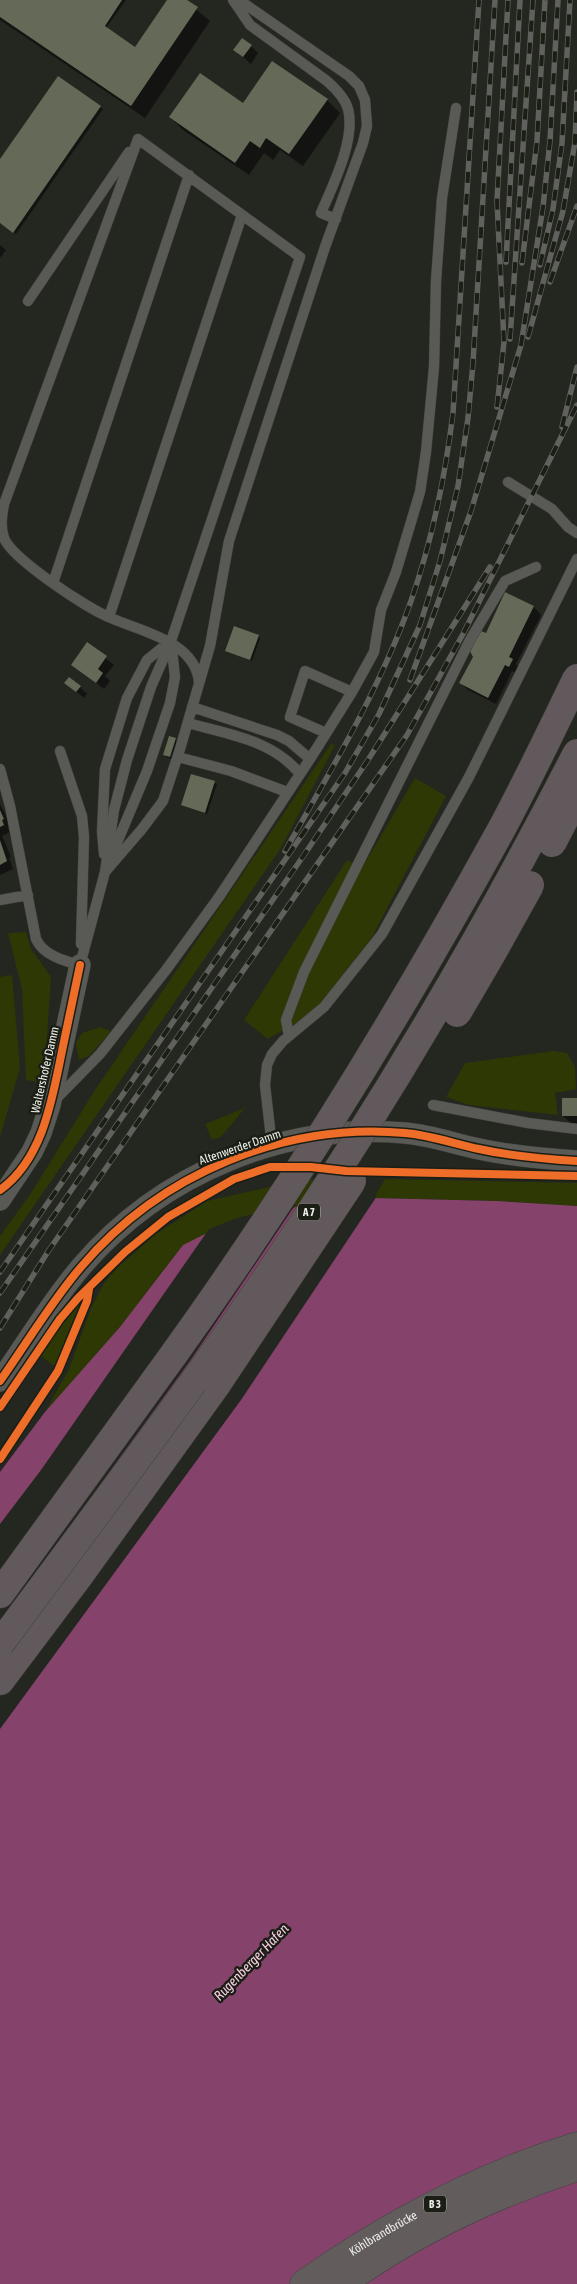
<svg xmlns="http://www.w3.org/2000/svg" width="577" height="2284" font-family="'Asap Condensed',sans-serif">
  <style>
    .green { fill: #2d3804 }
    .water { fill: #85436c }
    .pier { fill: #242620 }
    .shadow { fill: #0007 }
    .building { fill: #646a57 }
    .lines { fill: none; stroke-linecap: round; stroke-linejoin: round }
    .service-casing { stroke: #42433f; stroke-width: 11 }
    .minor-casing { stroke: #42433f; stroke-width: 22 }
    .primary-casing { stroke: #42433f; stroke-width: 29 }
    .motorway-casing { stroke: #42433f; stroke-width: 29 }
    .service { stroke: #595a56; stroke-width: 10 }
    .minor { stroke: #595a56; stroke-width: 21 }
    .primary { stroke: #625c5d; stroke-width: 28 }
    .motorway { stroke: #62595c; stroke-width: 28 }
    .rail-casing { stroke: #60615c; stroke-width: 5.5 }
    .rail { stroke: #1b1e15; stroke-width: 4; stroke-dasharray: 11; stroke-linecap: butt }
    .motorway-bridge-casing { stroke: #42433f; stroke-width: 29; stroke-linecap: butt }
    .motorway-bridge { stroke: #62595c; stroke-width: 28 }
    .cycleway-casing { stroke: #1b1e15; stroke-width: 11 }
    .cycleway { stroke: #ee6e29; stroke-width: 8 }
    .labels { text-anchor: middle; stroke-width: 5; stroke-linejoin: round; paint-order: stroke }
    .shield { fill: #1b1e15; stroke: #aeb0a9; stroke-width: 1 }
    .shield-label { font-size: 11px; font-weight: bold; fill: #edefe9 }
    .street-label { font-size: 12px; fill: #edefe9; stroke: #1b1e15 }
    .water-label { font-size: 14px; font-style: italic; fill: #facfe6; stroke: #1b1e15 }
  </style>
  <rect width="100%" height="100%" fill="#242620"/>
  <path class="green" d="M331,744l4,1 -54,103 -281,407v-19l31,-43 64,-103z
    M415,778l31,18 -74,141 -60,77 -44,25 -24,-19 103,-160 15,8z
    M26,932l5,17 20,28 -7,106 -18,-3 -4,-91 -14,-56z
    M12,975l8,93 -20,69v-160z
    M100,1027l11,4 -22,25 -10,4 -3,-17 6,-10z
    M553,1051l14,2 8,14 1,22 -21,4 3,22 -89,-10 -23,-8 19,-34z
    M245,1108l-24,29 -9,3 -7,-16z
    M330,1179l-13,24 -134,42 -63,82 -75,85 24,-43 22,-61 13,-25 14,-16 38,-33 51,-33 93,-21z
    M385,1179l192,4v23l-80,-5 -123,-3z
    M81,1301l-25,67 -16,-13 24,-36z"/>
  <path class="water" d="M374,1198l123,3 80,5v1078h-577v-812l45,-60 75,-85 63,-82 24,-12 73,-24z"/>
  <path class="pier" d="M377,1196l-136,204 -241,329v-99l317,-430z
    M296,1204l-106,157 -190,262v-99l41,-54 168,-241 28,-11z"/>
  <path class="shadow" d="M0,0h126l-20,28 30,21 33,-49h16l25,21 -65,97 -145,-98z
    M251,46l7,7 -7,11 -16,-14z
    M58,78l45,31 -87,125 -16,-11v-62z
    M327,100l13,13 -37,53 -23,-16 -7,10 -9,-7 -15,22 -66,-45 -13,-13 73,-12z
    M0,245l6,5 -6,8z
    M506,593l28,14 7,8 -25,49 3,4 -3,5 -4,-2 -16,33 -28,-14 -7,-7z
    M258,636l2,2 -8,23 -26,-11z
    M88,644l26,21 -9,11 5,5 -6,8 -32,-25z
    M66,683l14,4 7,7 -3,4z
    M175,739l2,2 -5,18 -6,-2 -2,-2z
    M192,775l25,9 -10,30 -24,-10z
    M0,804l11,22 -3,2 2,4 -8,4 9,21 -2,1 4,11 -13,6z
    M577,1099v24h-6l-8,-7z"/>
  <path class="building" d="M0,0h122l-17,26 30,21 32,-47h20l11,7 -67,99 -131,-89z
    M242,38l10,7 -9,12 -10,-7z
    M272,61l56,38 -39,55 -23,-16 -6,10 -10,-7 -15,22 -66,-46 31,-44 43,30z
    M58,76l43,30 -88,127 -13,-10v-64z
    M505,592l29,14 -25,51 4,2 -4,8 -4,-2 -17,33 -29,-15 14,-26 -5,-10 13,-16 5,2z
    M234,626l25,9 -9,25 -25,-9z
    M87,642l20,14 -9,13 5,4 -7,10 -25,-18z
    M69,677l12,9 -5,6 -12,-9z
    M169,736l7,2 -6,19 -7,-2z
    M191,774l24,7 -10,32 -24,-8z
    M0,810l4,9 -2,1 2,5 -4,2z
    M0,840l7,21 -7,4z
    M562,1098h15v18h-15z"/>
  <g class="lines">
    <defs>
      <path id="service" d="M233,0l17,25 77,56c9,8 18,17 21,28 8,30 -15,76 -27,104l15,6
        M138,139l-134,365c-2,11 -4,23 0,34 8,21 84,71 107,80 31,14 84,23 88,64
        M28,301l101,-149
        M508,482l44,27 16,18 9,6
        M53,583l136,-408
        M109,617l133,-402
        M192,707l85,28 12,6 21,18
        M188,723c39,11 85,17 112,51
        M326,733l-36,-16 15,-46 47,21
        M60,751l22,65 2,21 -3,107
        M178,757l53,14 56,21
        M0,769l10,37 26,133c7,16 28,22 44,26
        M104,854l-2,-23 3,-62 22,-71 20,-38 22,-18
        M111,857l36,-86 23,-68 5,-26 -4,-36
        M105,872l37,-43 21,-28 17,-52 30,-103 19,-105 96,-294 38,-104 4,-17 -2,-26 -6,-14 -10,-10 -110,-76
        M0,900l28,-5
        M80,965l25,-93 9,-62 13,-50 24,-73 20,-46 129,-384 -162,-118
        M289,1036l-3,-16 18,-48 166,-332 35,-59 31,-14
        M54,1101l46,-47 66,-84 53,-73 91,-138 42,-67 22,-40 7,-42 15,-38 24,-80 6,-40 8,-85 2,-86 6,-83 14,-90
        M433,1105l95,18 49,6
        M272,1146l-7,-61 2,-20 5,-11 11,-13 41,-34 58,-73 87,-157 108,-218"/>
      <path id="minor" d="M0,1200l32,-48 9,-19 9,-28 30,-140
        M0,1381c27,-38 51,-79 81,-114 79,-93 203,-145 324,-134 25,2 50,11 74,16 32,7 65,10 98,12"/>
      <g id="primary">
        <path id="s1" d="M304,2284c85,-60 174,-107 273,-138"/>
        <path d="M341,2284c71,-51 153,-90 236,-117"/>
      </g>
      <path id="motorway" d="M0,1594l174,-240
        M0,1681l79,-105 138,-192"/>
    </defs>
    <use href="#service" class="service-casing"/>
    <use href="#minor" class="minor-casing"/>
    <use href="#primary" class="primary-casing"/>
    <use href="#motorway" class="motorway-casing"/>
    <use href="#service" class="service"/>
    <use href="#minor" class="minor"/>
    <use href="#primary" class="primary"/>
    <use href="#motorway" class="motorway"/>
    <defs>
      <path id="rail" d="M506,262l14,-262
        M522,263l15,-122 8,-141
        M540,265l13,-56 9,-66 8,-143
        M550,282l27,-76
        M528,337l35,-126 12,-69 2,-50
        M510,339l23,-339
        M497,407l7,-65 -7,-141 11,-201
        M562,427l15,-60
        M410,680l61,-169 50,-166 22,-138 7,-66 8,-141
        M285,851c46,-81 95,-162 126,-250 21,-60 34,-124 42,-188l26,-413
        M0,1272l345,-499 34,-59 41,-89 20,-64 18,-75 10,-68 5,-55 22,-363
        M0,1293l304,-438 64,-95 122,-193
        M0,1328l49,-78 358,-515 56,-101 114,-229"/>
    </defs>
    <use href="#rail" class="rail-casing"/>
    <use href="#rail" class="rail"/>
    <defs>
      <path id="motorway-bridge" d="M552,843l25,-48
        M457,1013l34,-58 39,-70
        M174,1354c120,-167 228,-344 327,-524 27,-50 51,-101 76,-152
        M217,1384l135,-203
        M0,1644c67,-90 134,-180 200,-271 141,-197 267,-405 377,-620"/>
    </defs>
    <use href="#motorway-bridge" class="motorway-bridge-casing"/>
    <use href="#motorway-bridge" class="motorway-bridge"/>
    <defs>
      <path id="cycleway" d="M0,1190c43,-31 52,-90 62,-139 6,-29 12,-57 18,-86
        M0,1381c27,-38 51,-79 81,-114 79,-93 203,-145 324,-134 25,2 50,11 74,16 32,7 65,10 98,12
        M0,1407l60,-88 18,-21 47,-46 43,-35 66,-38 36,-12h41l35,4 231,5
        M0,1459l58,-88 29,-70 2,-12"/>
    </defs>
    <use href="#cycleway" class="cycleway-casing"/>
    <use href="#cycleway" class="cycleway"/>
  </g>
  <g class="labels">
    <g class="shield">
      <rect x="298" y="1203.5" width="22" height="17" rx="4"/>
      <rect x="424" y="2195.5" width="22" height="17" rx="4"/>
    </g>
    <g class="shield-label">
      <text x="309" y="1216">A 7</text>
      <text x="435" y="2208">B 3</text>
    </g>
    <g class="street-label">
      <text transform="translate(45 1070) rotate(-77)" y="4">Waltershofer Damm</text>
      <text transform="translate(240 1147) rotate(-19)" y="4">Altenwerder Damm</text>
      <text dy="4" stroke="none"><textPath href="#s1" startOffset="94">Köhlbrandbrücke</textPath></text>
    </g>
    <g class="water-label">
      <text transform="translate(251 1962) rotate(-46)" y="5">Rugenberger Hafen</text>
    </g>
  </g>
</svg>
